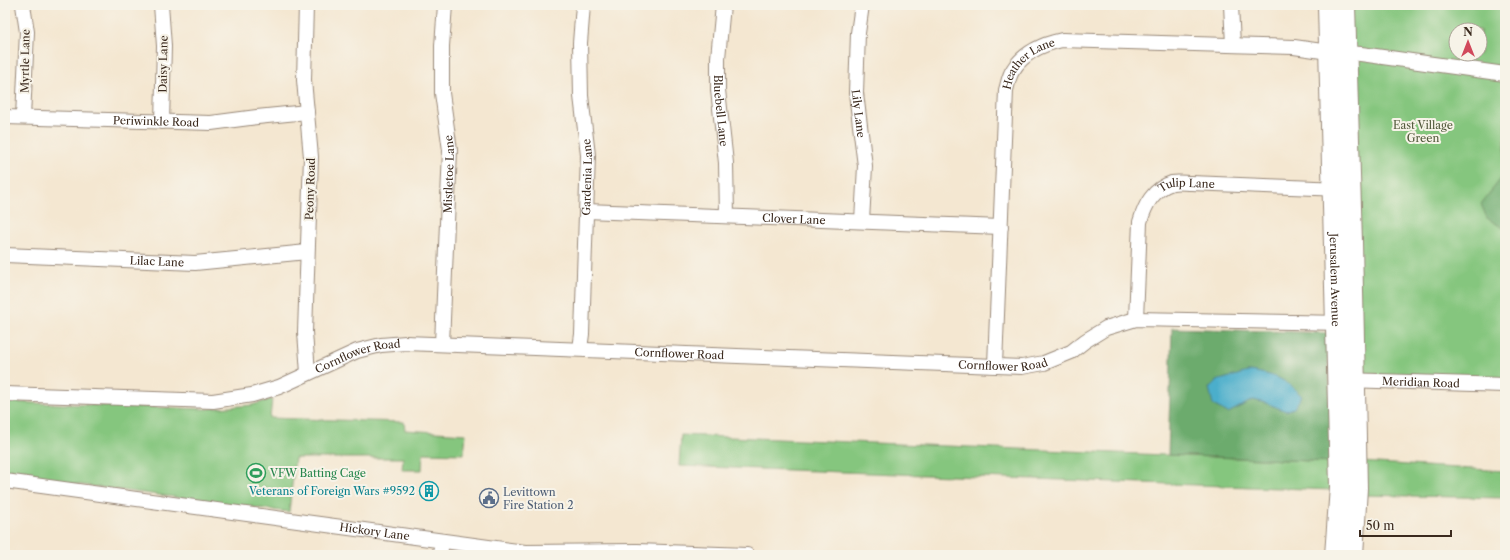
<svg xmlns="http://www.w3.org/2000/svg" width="1510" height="560" font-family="'Libre Caslon Text',serif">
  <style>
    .green { fill: #85c67e; stroke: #60784e; fill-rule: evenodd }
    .forest { fill: #6cab6d; stroke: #546a46 }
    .water { fill: #4caecb; stroke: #446c74 }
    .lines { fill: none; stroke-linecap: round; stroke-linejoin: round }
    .minor-casing { stroke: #988878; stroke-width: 16 }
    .secondary-casing { stroke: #988878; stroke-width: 22 }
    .minor { stroke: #fff; stroke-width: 14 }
    .secondary { stroke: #fff; stroke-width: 20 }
    .labels { text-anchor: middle; stroke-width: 4; stroke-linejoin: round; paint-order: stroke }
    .street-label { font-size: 11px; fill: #3b2a1e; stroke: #f7f3e8 }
    .park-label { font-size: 11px; fill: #51593b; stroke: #f7f3e8 }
    .leisure-label { font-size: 11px; fill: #27864d; stroke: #f7f3e8; text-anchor: start }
    .culture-label { font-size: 11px; fill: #0d838f; stroke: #f7f3e8; text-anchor: end }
    .service-label { font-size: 11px; fill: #4e5e75; stroke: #f7f3e8; text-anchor: start }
  </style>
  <rect width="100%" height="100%" fill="#f7f3e8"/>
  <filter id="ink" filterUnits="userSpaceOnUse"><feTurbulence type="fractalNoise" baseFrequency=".025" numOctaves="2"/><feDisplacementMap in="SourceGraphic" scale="8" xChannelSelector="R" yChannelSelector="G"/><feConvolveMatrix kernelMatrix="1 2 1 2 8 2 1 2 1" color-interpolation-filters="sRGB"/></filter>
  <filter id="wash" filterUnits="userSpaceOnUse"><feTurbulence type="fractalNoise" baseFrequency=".012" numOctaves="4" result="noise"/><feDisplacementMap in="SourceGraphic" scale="16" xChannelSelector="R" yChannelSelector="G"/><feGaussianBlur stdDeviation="0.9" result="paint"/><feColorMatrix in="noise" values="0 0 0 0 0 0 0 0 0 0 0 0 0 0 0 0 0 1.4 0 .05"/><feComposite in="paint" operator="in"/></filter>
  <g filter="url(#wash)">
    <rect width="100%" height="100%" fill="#f4e7d1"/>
    <path class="green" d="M1338,5h167v380l-159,-5zM1456,30h24v24h-24z
      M272,399l-2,19 134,4 1,8 61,4 -2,20 -41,-1 -1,17h-20l1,-12h-108l-6,54 -284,-37v-73l201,7 46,-4z
      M681,435l653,27 -1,28 -654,-24z
      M1361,462l144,9v27l-145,-3z"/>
    <path class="forest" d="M1503,176h2v50l-2,2 -16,-10 -6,-14z
      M1172,328l155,5 7,129 -166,-7z"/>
    <path class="water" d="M1251,371c26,5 31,6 51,25l-8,12 -8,3 -20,-8 -13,-3 -25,13 -15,-8 -4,-17 7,-7z"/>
  </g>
  <g filter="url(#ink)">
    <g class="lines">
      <defs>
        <g id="minor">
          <path d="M23,5l4,27 -4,85"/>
          <path d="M161,5l3,41 -2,76"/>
          <path d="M306,5l-2,75 7,77 -6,175 3,41"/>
          <path id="s1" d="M723,5l-5,53v32l8,73 1,53"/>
          <path id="s2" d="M862,5l-4,28 -2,60 9,73 -3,55"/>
          <path d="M1231,5l2,40"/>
          <path id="s3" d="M5,117l206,6 46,-6 50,-5"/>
          <path id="s4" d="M586,211l415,16"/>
          <path id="s5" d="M5,255l190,8 112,-11"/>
          <path id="s6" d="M1136,319l4,-97c5,-17 13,-33 32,-39 6,-1 13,0 19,0l150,6"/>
          <path id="s7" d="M442,344l8,-194 -8,-57v-47l3,-41"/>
          <path id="s8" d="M580,349l2,-15 6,-179 -7,-59 -1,-53 3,-38"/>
          <path id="s9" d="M995,365l11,-275c2,-6 3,-15 7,-20 11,-18 30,-26 49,-30l232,7 35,5 32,2 144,20"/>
          <path id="s10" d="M1346,380l159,5"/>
          <path id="s11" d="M5,394l208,7 39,-6 27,-8 78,-36 24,-6 25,-2 616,24 22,-4 27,-11 14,-11 21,-13 30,-9 208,4"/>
          <path id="s12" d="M5,481l520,71 112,-1 110,4"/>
          <path d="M439,555l4,-14"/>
        </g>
        <g id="secondary">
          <path id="s13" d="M1328,5l12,482 -5,68"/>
          <path d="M1345,5l7,237 5,246 -4,67"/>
        </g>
      </defs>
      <use href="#minor" class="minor-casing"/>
      <use href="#secondary" class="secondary-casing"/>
      <use href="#minor" class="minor"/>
      <use href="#secondary" class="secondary"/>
    </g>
  </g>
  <defs>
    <symbol id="stadium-ring" viewBox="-11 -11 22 22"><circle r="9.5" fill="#f7f3e8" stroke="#2e9e5b" stroke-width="1.5"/><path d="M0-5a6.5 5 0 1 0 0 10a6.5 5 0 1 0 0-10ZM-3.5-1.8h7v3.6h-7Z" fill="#2e9e5b"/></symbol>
    <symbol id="building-ring" viewBox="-11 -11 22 22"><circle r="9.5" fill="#f7f3e8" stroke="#0f9aa8" stroke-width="1.5"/><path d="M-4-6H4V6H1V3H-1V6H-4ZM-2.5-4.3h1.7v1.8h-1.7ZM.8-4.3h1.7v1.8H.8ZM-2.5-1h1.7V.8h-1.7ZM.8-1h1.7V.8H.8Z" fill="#0f9aa8"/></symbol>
    <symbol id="civic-ring" viewBox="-11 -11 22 22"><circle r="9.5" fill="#f7f3e8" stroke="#5c6f8a" stroke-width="1.5"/><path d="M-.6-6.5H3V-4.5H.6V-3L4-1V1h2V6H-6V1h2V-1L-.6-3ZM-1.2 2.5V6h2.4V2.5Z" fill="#5c6f8a"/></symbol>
  </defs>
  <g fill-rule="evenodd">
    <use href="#stadium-ring" x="245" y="462" width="22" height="22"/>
    <use href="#building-ring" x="418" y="480" width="22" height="22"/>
    <use href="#civic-ring" x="478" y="487" width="22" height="22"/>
  </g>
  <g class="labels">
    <g class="street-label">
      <text transform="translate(25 61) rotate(-89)" y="4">Myrtle Lane</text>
      <text transform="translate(163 64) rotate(-89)" y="4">Daisy Lane</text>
      <text dy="4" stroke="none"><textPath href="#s9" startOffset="312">Heather Lane</textPath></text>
      <text dy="4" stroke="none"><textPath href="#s1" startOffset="106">Bluebell Lane</textPath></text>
      <text dy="4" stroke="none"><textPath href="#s2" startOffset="109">Lily Lane</textPath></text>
      <text dy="4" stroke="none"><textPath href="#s3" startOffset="151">Periwinkle Road</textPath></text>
      <text dy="4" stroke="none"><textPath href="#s7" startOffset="170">Mistletoe Lane</textPath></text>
      <text dy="4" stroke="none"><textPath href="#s8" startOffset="172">Gardenia Lane</textPath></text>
      <text transform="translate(310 189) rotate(-88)" y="4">Peony Road</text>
      <text dy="4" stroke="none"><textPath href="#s6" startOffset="164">Tulip Lane</textPath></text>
      <text dy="4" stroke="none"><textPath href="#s4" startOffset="208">Clover Lane</textPath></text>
      <text dy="4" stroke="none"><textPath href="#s5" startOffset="152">Lilac Lane</textPath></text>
      <text dy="4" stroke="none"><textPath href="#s13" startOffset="275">Jerusalem Avenue</textPath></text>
      <text dy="4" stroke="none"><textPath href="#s11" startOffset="685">Cornflower Road</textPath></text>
      <text dy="4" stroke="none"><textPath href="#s11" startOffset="361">Cornflower Road</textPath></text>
      <text dy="4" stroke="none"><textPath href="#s11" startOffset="1009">Cornflower Road</textPath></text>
      <text dy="4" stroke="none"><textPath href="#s10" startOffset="75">Meridian Road</textPath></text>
      <text dy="4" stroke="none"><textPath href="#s12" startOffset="373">Hickory Lane</textPath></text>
    </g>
    <g class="park-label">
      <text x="1423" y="129">East Village<tspan x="1423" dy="13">Green</tspan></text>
    </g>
    <g class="leisure-label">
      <text x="270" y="477">VFW Batting Cage</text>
    </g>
    <g class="culture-label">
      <text x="415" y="495">Veterans of Foreign Wars #9592</text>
    </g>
    <g class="service-label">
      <text x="503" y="496">Levittown<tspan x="503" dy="13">Fire Station 2</tspan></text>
    </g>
  </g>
  <rect width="1510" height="560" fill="none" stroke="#f7f3e8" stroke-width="20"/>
  <g transform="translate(1468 42)"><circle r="19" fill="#f7f3e8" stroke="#aca397"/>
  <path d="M0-3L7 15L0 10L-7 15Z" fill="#d1495b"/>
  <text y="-6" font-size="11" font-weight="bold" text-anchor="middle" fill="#3b2a1e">N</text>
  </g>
  <path d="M1360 530v6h91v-6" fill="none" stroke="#3b2a1e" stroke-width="2"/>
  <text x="1366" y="530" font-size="12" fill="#3b2a1e" stroke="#f7f3e8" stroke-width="3" paint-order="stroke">50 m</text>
</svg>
